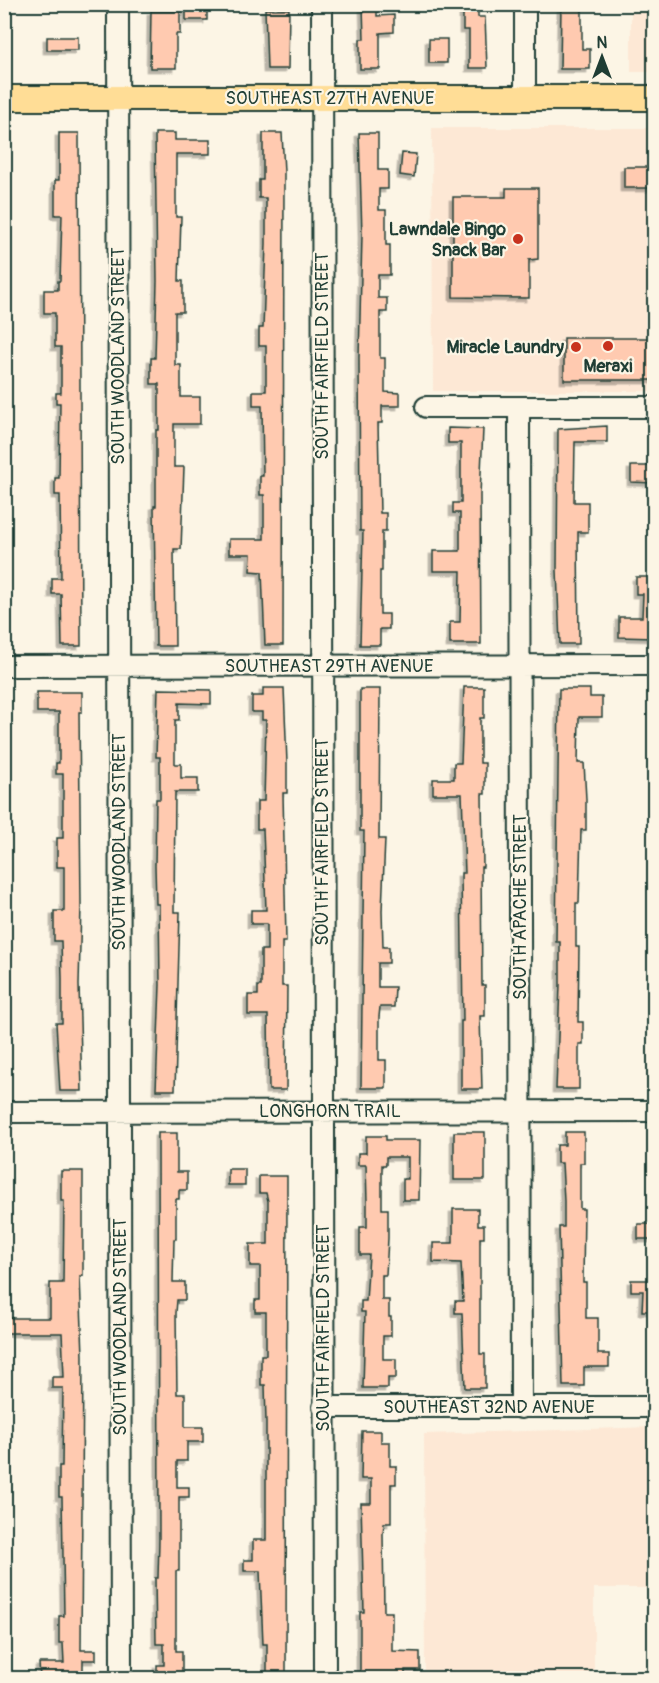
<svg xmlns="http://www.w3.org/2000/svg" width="659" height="1683" font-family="Pangolin,sans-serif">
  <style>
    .built { fill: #fde8d5 }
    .building { fill: #ffcab0; stroke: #1f3d34; stroke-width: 1.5; filter: url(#shadow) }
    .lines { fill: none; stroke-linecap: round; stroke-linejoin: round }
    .minor-casing { stroke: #1f3d34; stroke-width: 24 }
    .major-casing { stroke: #1f3d34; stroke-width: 28 }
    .minor { stroke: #fcf5e5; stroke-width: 20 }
    .major { stroke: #ffdd96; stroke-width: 24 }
    .poi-dot { fill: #c8321e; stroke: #fcf5e5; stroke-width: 2 }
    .labels { text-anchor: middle; stroke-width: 4.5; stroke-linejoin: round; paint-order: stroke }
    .street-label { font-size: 18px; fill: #1f3d34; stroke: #fcf5e5 }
    .poi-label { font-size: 18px; font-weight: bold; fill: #1f3d34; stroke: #fcf5e5; text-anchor: end }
  </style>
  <defs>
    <filter id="shadow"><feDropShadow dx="-3.5" dy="3.5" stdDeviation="0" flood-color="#0004"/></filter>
  </defs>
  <rect width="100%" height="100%" fill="#fcf5e5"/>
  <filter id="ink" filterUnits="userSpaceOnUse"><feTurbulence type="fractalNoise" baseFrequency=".0167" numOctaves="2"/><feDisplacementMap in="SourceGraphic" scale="12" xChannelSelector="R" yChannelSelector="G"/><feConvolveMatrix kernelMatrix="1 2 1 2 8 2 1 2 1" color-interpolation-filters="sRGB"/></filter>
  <g filter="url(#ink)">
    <path class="built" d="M631,5h23v67h-23z
      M432,128h222v263h-221z
      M654,1427v161h-60v90h-169l-1,-244z"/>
    <path class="building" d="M463,4h15v13h7l2,51h-18v-38h-6z
      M561,5h21v44h8v20h-30z
      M363,7h14v9l17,-1v17l-14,1v36h-20v-30h4z
      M186,8h21v12h-21z
      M265,9h24l-1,60h-21z
      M151,11h29v23h-4v34h-26z
      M47,37h31v13h-31z
      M429,39h18v24h-18z
      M59,133h20l2,513h-19l-1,-52h-9v-16h9l-1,-83h-5v-17h4l1,-75h-4v-10h5v-46h-6v-34h-11v-23h14v-9h2l2,-66h-7v-35h4z
      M155,133h20v7h35v14h-34v63h5l-2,64h4v31h-8v53h6v32h19v27h-26v43h10l-3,82h-7l1,97h-19l-2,-140h2v-76h3v-46h-8v-26h4l2,-77z
      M263,133h19l2,39 -1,473h-18l-3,-73 -12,-1 1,-17h-22v-15h35v-44h-4v-19h3l-1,-70h-9v-15h13v-45h-7v-18h4l3,-84v-46h-7v-18h4z
      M359,133h19v37h10v19h-9v21h7v35h4v30h-12v23h9v14h-7v46h5v34l15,1v13h-18v17h-4l2,90h6v18h-4v40h-2v43h9v15h-9v16h-20l3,-114h-3l-1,-173 3,-123z
      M402,153l14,1 -2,23 -14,-2z
      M624,167h30v21h-30z
      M506,188h32v71l-9,1v38l-76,-1v-100h53z
      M564,338h90v42h-90z
      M607,426v16h-32l-1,60h14v30h-10l1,112h-19l-3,-74 1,-141z
      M448,428l35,1 -3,66 1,149h-31v-22h10l1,-51h-28v-20h27v-38h-7v-10h8v-60h-13z
      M631,466h23v17l-23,-1z
      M636,577h18v61l-35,-1v-20h23l1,-23h-7z
      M464,687h20v31h-4v45h5v31h-3l1,73h-2l1,118h3v31h-5l2,73h-21v-68h2l-2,-148h4l-3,-79h-29v-15h21v-16h7z
      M263,688h21l3,75v30h-4l3,149h-4v44h5l-1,104h-17l-1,-75h-20v-20h10v-9h3v-36h6v-26h-16v-14h15l-3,-81h-6v-28h7l2,-81h-4v-8h-10v-16h11z
      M158,689l53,1v14l-32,-1v17h-4v44h6v14h17v14h-23l-1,120h6l-5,178h-19l4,-105 -1,-81h-3l-1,-38 1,-67h4v-42h-4z
      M360,689h20l-1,150h6l-3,72 1,36h6v16h-11v24h17l-1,20h-14l-1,10v43h7v28h-25l3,-257h-4z
      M559,689h31v8h12v20h-23l-1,46h6l2,36v31h-5l-2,73h-3v44h3l-1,75h5v22h-4v45h-23l4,-104v-43h-4z
      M37,692h45v20h-3l2,193 -2,80 3,106h-22l-4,-68h6v-45l-1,-37h-7v-30h10v-44h-7v-29h6v-64h-7v-11h3v-51h-22z
      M454,1132h31v48h-31z
      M565,1132h19v31h-4v46h4l-1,73h3v36h12v36h11v13h-25v19h-21l-4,-159h5v-26l-2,-38h-5v-18h8z
      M158,1133h19v39h10v18h-8v9h-3v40h-2l-1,43h12v18h-8l-1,13 1,81h8v33h18v15h-16v19h-10v26h12v10h-10v74h-3v80h6v27h-25v-13h7v-21h-8l-1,-66h3l1,-38z
      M366,1136h20v4h34l-1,60h-16v-21h5v-22h-22v8h-4v44h6v29l-2,37h-4v25h7v17h2v19h-8v23h13v19h-8v10h-25l2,-76h-4v-11h5l3,-46h-9v-28h7v-25l-1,-37h-8v-12h8z
      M228,1169h17v16h-17z
      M61,1171h22v105h-3l3,80 -2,294h15v10h-13v18h-43l-1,-15h25l-1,-20h-4v-27h5l-2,-119h-3v-31h3l1,-78h-11v-11h12l-2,-44h-58v-15h46v-35h13l1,-82h-3z
      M259,1176h28l-1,502h-19v-34h-4l-3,-73h-16v-11h9v-20h13v-118l-1,-37h-4v-30h5v-43h-11v-12h5v-34h-10v-22h18v-43l-2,-8h-7z
      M453,1209h25v16h6v13h-4v116h5v34h-20l-3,-75h-7v-12h8l-2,-38 -28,-1v-19h20z
      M638,1224h16v15h-16z
      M631,1280h23v31h-12l1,-20h-12z
      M362,1431h19v11h9v24h6v18h-5v39h-7l-1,11 1,78h8v39l28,1v18h-15v7l-45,-1v-64h4l-3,-109h10v-24h-10z"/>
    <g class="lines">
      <defs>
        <path id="minor" d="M118,4l3,1674
          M322,4l3,1674
          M525,4v94
          M426,407h228
          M519,407l2,1001
          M4,666l650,-1
          M4,1112l650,-1
          M323,1407h331"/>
        <path id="major" d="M4,98h650"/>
      </defs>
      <use href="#minor" class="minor-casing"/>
      <use href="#major" class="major-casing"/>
      <use href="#minor" class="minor"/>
      <use href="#major" class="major"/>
    </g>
  </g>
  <g class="poi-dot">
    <circle cx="518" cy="239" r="6"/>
    <circle cx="608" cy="346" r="6"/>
    <circle cx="576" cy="347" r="6"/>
  </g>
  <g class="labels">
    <g class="street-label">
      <text x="330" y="104">SOUTHEAST 27TH AVENUE</text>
      <text transform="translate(118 356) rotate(-90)" y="6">SOUTH WOODLAND STREET</text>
      <text transform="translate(322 356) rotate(-90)" y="6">SOUTH FAIRFIELD STREET</text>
      <text x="329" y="672">SOUTHEAST 29TH AVENUE</text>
      <text transform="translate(119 842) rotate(-90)" y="6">SOUTH WOODLAND STREET</text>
      <text transform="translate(322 842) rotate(-90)" y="6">SOUTH FAIRFIELD STREET</text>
      <text transform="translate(520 907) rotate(-90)" y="6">SOUTH APACHE STREET</text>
      <text x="330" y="1117">LONGHORN TRAIL</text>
      <text transform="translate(120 1327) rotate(-90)" y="6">SOUTH WOODLAND STREET</text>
      <text transform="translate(323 1328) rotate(-90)" y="6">SOUTH FAIRFIELD STREET</text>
      <text x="489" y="1413">SOUTHEAST 32ND AVENUE</text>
    </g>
    <g class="poi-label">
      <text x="506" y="235">Lawndale Bingo<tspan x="506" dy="21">Snack Bar</tspan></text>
      <text x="564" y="353">Miracle Laundry</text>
      <text x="608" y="372" text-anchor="middle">Meraxi</text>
    </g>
  </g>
  <rect width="659" height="1683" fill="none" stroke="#fcf5e5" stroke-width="24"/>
  <rect x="12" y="12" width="635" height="1659" fill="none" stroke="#1f3d34" stroke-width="2" filter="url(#ink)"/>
  <g transform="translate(602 57)" stroke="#fcf5e5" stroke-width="4.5" paint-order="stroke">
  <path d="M0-4.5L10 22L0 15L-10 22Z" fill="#1f3d34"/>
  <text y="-9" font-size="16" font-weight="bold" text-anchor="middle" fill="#1f3d34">N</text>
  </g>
</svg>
